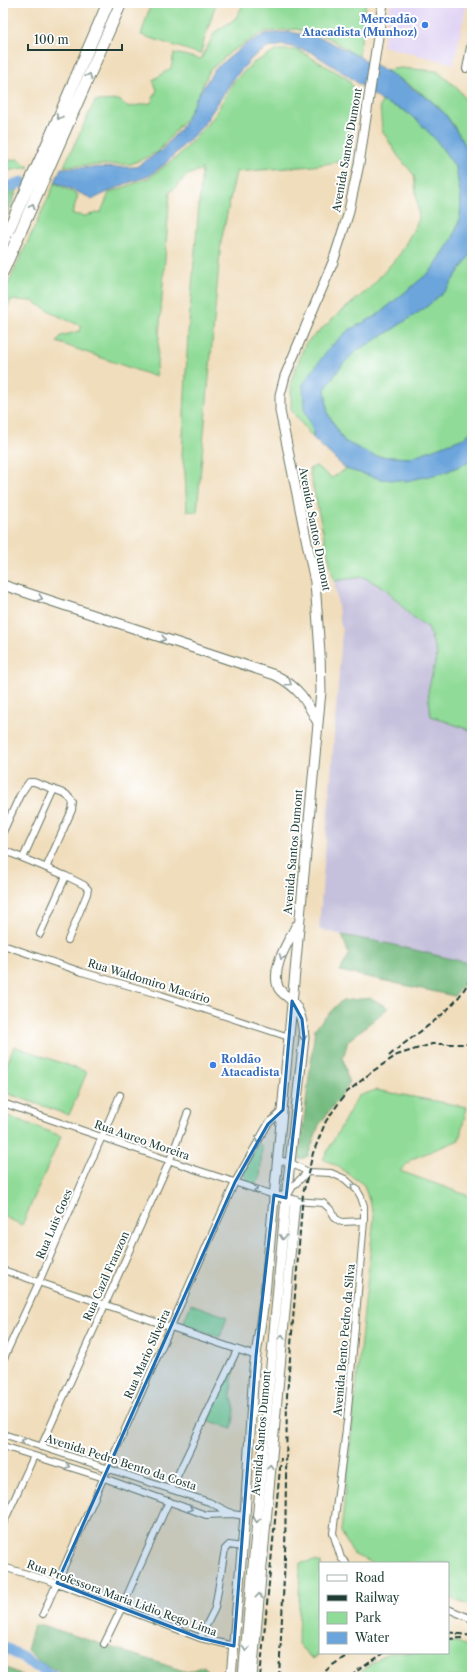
<svg xmlns="http://www.w3.org/2000/svg" width="475" height="1680" font-family="'Libre Caslon Text',serif">
  <style>
    .built { fill: #e1d4f4 }
    .industrial { fill: #c5c0db }
    .green { fill: #90db97; stroke: #588c66 }
    .forest { fill: #74bb80; stroke: #4a7c5a }
    .water { fill: #6ca5dc; stroke: #467188 }
    .lines { fill: none; stroke-linecap: round; stroke-linejoin: round }
    .river { stroke: #6ca5dc; stroke-width: 11 }
    .minor-casing { stroke: #687563; stroke-width: 8 }
    .secondary-casing { stroke: #687563; stroke-width: 11 }
    .motorway-casing { stroke: #687563; stroke-width: 13 }
    .minor { stroke: #fff; stroke-width: 6 }
    .secondary { stroke: #fff; stroke-width: 9 }
    .motorway { stroke: #fff; stroke-width: 11 }
    .rail { stroke: #1f3d34; stroke-width: 2; stroke-dasharray: 6 3; stroke-linecap: butt }
    .oneway { stroke: #8f9e9a }
    .marked { fill: #1f6fb2; fill-opacity: 0.2; stroke: #1f6fb2; stroke-width: 3; stroke-linejoin: round }
    .shop-dot { fill: #3f7fe0; stroke: #fff; stroke-width: 1.5 }
    .labels { text-anchor: middle; stroke-width: 4; stroke-linejoin: round; paint-order: stroke }
    .shop-label { font-size: 11px; font-weight: bold; fill: #366cbe; stroke: #fff; text-anchor: end }
    .street-label { font-size: 11px; fill: #1f3d34; stroke: #fff }
  </style>
  <rect width="100%" height="100%" fill="#fff"/>
  <filter id="ink" filterUnits="userSpaceOnUse"><feTurbulence type="fractalNoise" baseFrequency=".025" numOctaves="2"/><feDisplacementMap in="SourceGraphic" scale="8" xChannelSelector="R" yChannelSelector="G"/><feConvolveMatrix kernelMatrix="1 2 1 2 8 2 1 2 1" color-interpolation-filters="sRGB"/></filter>
  <filter id="wash" filterUnits="userSpaceOnUse"><feTurbulence type="fractalNoise" baseFrequency=".012" numOctaves="4" result="noise"/><feDisplacementMap in="SourceGraphic" scale="16" xChannelSelector="R" yChannelSelector="G"/><feGaussianBlur stdDeviation="0.9" result="paint"/><feColorMatrix in="noise" values="0 0 0 0 0 0 0 0 0 0 0 0 0 0 0 0 0 1.4 0 .05"/><feComposite in="paint" operator="in"/></filter>
  <g filter="url(#wash)">
    <rect width="100%" height="100%" fill="#f0ddbb"/>
    <path class="built" d="M391,3h76l-13,61 -72,-18z"/>
    <path class="industrial" d="M363,577l23,12 27,29 15,9 9,28 -9,36 3,24 41,16v233l-82,-20 -48,-9 -23,-6 23,-297 -8,-51z"/>
    <path class="green" d="M151,3h65l-16,51 -59,-19z
      M244,3h122l-7,54 -32,-20 -31,-8 -32,3 -32,19 -22,19 -23,47 -29,35 -27,12 -67,2 31,-65 24,-1 9,7 23,-4 6,-13 -4,-10 18,-12 3,-15 27,6 14,-27 20,-13z
      M278,50h20l49,28 11,16 -14,67 -31,5 -77,6 -15,70 -24,270 -10,-1 -2,-38 -3,-17 6,-122 14,-165 -14,6 -18,17 -14,185 -99,-35 4,-6 19,-5 2,-5 -20,-8 -30,-17 -21,-1 -8,15v-20l52,-112 23,12 -6,19 13,2 16,-4 8,-19 40,-15 29,-22 35,-38 21,-37 19,-18z
      M401,68l36,3 20,17 15,20v53c-7,-16 -15,-32 -26,-46 -16,-19 -40,-32 -61,-45z
      M382,101l23,10 14,11 18,19 19,27 5,31 -1,20 -7,19 -22,33 -55,45 -27,14 -20,18 -25,60 9,22v8l-22,-28v-29l14,-37 32,-29 32,-26 31,-35 19,-35 -5,-44 -16,-19 -16,-26 -2,-24z
      M18,159l11,8 -26,5v-11z
      M472,250v181l-8,7 -55,20 -35,-2 -30,-15 -16,-27 -3,-25 17,-24 14,-14 31,-18 38,-25 20,-17 26,-37z
      M472,461v270l-41,-15 -3,-25 9,-36 -9,-28 -15,-9 -27,-29 -23,-12 -29,4 -25,-112 7,-3 16,12 14,-9 35,10 62,-6z
      M14,1046l73,26 -18,43 -66,-23v-17z
      M376,1090l91,17 -8,33 -47,19 -12,12 72,26v410l-24,-10v-34h-76l-19,-9 -12,-22 33,-316 -10,-31 -27,-19 -14,-7 35,-63z
      M3,1114l58,22 -39,89 -19,-9z
      M260,1144l2,3 -2,32 -5,5 -6,-2 -6,-8 14,-29z
      M191,1304l36,13 -7,20 -37,-13z
      M235,1359l2,1 -5,20 -1,15 4,14 -3,20 -24,-9z
      M315,1561l6,2 -1,90 -8,6 -14,-15 2,-81z
      M448,1642h10l14,6v29h-117l12,-10 21,-14h60z"/>
    <path class="forest" d="M18,189l-12,28 -3,3v-27z
      M342,935l48,9 82,20c0,12 -11,23 -18,32l-114,-25 9,-16z
      M371,998l17,10 -40,33 -5,17 6,26 -30,41 -11,31 -9,4 16,-132 26,-27z
      M34,1625h8l145,47 17,-6 5,11h-140l-29,-15 -13,-12z
      M3,1666l22,11h-22z"/>
    <path class="water" d="M290,32l34,7 61,31 45,30 15,14 18,27 9,20 -1,93 -26,37 -20,17 -38,25 -31,18 -14,14 -17,24 3,25 16,27 30,15 35,2 55,-20 8,-7v30l-29,12 -37,8 -25,-2 -35,-10 -33,-31v-8l-9,-22 -1,-24 26,-36 20,-18 27,-14 55,-45 22,-33 7,-19 1,-20 -5,-31 -19,-27 -18,-19 -14,-11 -23,-10 -35,-26 -36,-23 -27,-7 -17,3 -14,9 -19,21 -32,49 -36,36 -17,13 -24,8 -32,15 -38,-17 6,-14 75,-1 25,-16 22,-25 14,-29 18,-28 30,-24 20,-11z"/>
    <g class="lines">
      <path class="river" d="M3,189l19,-7
        M3,1646l51,31"/>
    </g>
  </g>
  <g filter="url(#ink)">
    <g class="lines">
      <defs>
        <path id="minor" d="M466,69l6,-33
          M3,832l17,-37 9,-13h5l32,12 7,8 -1,8 -26,58
          M3,850l63,26 -26,58
          M23,858l31,-69
          M66,876l18,9 4,4 -1,5 -19,46
          M3,945l79,27 79,23 128,42
          M3,1103l194,67 77,25
          M278,1160l13,3 17,9 23,1 14,6 12,11 4,7 3,9v15l-17,200 -14,112 8,25 5,5
          M288,1195l5,-9 15,-14
          M295,1201l28,2 7,6 6,10 6,3 22,-1
          M3,1270l253,86
          M3,1360l36,-78 81,-187
          M3,1434l206,68 22,11
          M3,1446l101,32 102,37 26,-1 13,2
          M41,1447l129,-287 18,-48
          M171,1489l66,-139
          M3,1524l31,-68
          M3,1567l54,16 143,55 34,8
          M448,1609l24,10
          M43,1614l192,-432 33,-58 15,-14
          M200,1638l15,-30 10,-59 4,-4 13,2
          M104,1644l18,-37 47,-106"/>
        <path id="secondary" d="M3,585l272,90c24,12 31,25 43,48
          M231,1677l14,-161 9,-148 11,-73 56,-604 -1,-38 -5,-71 -35,-171v-16l5,-19 48,-114 15,-47 11,-51 24,-161
          M243,1677l43,-479 18,-160c-1,-13 -3,-28 -13,-38 -4,-4 -10,-7 -13,-13 -7,-20 10,-44 18,-61
          M252,1677l43,-476 -14,-4"/>
        <path id="motorway" d="M3,242l43,-95 62,-144
          M3,271l118,-268"/>
      </defs>
      <use href="#minor" class="minor-casing"/>
      <use href="#secondary" class="secondary-casing"/>
      <use href="#motorway" class="motorway-casing"/>
      <use href="#minor" class="minor"/>
      <use href="#secondary" class="secondary"/>
      <use href="#motorway" class="motorway"/>
      <path class="rail" d="M389,1056c30,-27 65,-41 83,-81
        M448,1632l24,4
        M448,1639l14,-1
        M260,1677l21,-219
        M279,1677l6,-119 2,-162 16,-202 10,-41 13,-32 20,-28 27,-22 24,-16 35,-11h40
        M319,1677l12,-11 20,-13
        M351,1677l6,-6 27,-18"/>
    </g>
    <defs><path id="oneway-chevron" d="M-2-3.5L2.5 0L-2 3.5" fill="none" stroke-width="1.6" stroke-linecap="round" stroke-linejoin="round"/></defs>
    <g class="oneway">
      <use href="#oneway-chevron" transform="translate(89 76) rotate(-66)"/>
      <use href="#oneway-chevron" transform="translate(59 117) rotate(112)"/>
      <use href="#oneway-chevron" transform="translate(32 206) rotate(-66)"/>
      <use href="#oneway-chevron" transform="translate(40 598) rotate(18)"/>
      <use href="#oneway-chevron" transform="translate(163 639) rotate(18)"/>
      <use href="#oneway-chevron" transform="translate(289 683) rotate(35)"/>
      <use href="#oneway-chevron" transform="translate(282 957) rotate(112)"/>
      <use href="#oneway-chevron" transform="translate(303 1038) rotate(91)"/>
      <use href="#oneway-chevron" transform="translate(258 1140) rotate(119)"/>
      <use href="#oneway-chevron" transform="translate(353 1186) rotate(-135)"/>
      <use href="#oneway-chevron" transform="translate(255 1189) rotate(18)"/>
      <use href="#oneway-chevron" transform="translate(283 1237) rotate(95)"/>
      <use href="#oneway-chevron" transform="translate(282 1337) rotate(-85)"/>
      <use href="#oneway-chevron" transform="translate(24 1441) rotate(-162)"/>
      <use href="#oneway-chevron" transform="translate(67 1466) rotate(18)"/>
      <use href="#oneway-chevron" transform="translate(270 1467) rotate(-85)"/>
      <use href="#oneway-chevron" transform="translate(190 1509) rotate(20)"/>
      <use href="#oneway-chevron" transform="translate(257 1520) rotate(95)"/>
      <use href="#oneway-chevron" transform="translate(259 1596) rotate(-85)"/>
      <use href="#oneway-chevron" transform="translate(246 1649) rotate(95)"/>
    </g>
  </g>
  <path class="marked" d="M292,1001l10,18 2,19 -18,160 -12,-3 -18,161 -22,290 -34,-8 -143,-55 178,-401 33,-58 15,-14z"/>
  <g class="shop-dot">
    <circle cx="425" cy="25" r="4"/>
    <circle cx="213" cy="1065" r="4"/>
  </g>
  <g class="labels">
    <g class="shop-label">
      <text x="417" y="23">Mercadão<tspan x="417" dy="13">Atacadista (Munhoz)</tspan></text>
      <text x="221" y="1063" text-anchor="start">Roldão<tspan x="221" dy="13">Atacadista</tspan></text>
    </g>
    <g class="street-label">
      <text transform="translate(347 150) rotate(-80)" y="4">Avenida Santos Dumont</text>
      <text transform="translate(315 529) rotate(79)" y="4">Avenida Santos Dumont</text>
      <text transform="translate(293 852) rotate(-85)" y="4">Avenida Santos Dumont</text>
      <text transform="translate(149 981) rotate(17)" y="4">Rua Waldomiro Macário</text>
      <text transform="translate(142 1140) rotate(19)" y="4">Rua Aureo Moreira</text>
      <text transform="translate(54 1224) rotate(-67)" y="4">Rua Luis Goes</text>
      <text transform="translate(106 1276) rotate(-66)" y="4">Rua Cazil Franzon</text>
      <text transform="translate(344 1340) rotate(-85)" y="4">Avenida Bento Pedro da Silva</text>
      <text transform="translate(147 1354) rotate(-66)" y="4">Rua Mario Silveira</text>
      <text transform="translate(261 1433) rotate(-85)" y="4">Avenida Santos Dumont</text>
      <text transform="translate(121 1462) rotate(18)" y="4">Avenida Pedro Bento da Costa</text>
      <text transform="translate(122 1598) rotate(20)" y="4">Rua Professora Maria Lidio Rego Lima</text>
    </g>
  </g>
  <rect width="475" height="1680" fill="none" stroke="#fff" stroke-width="16"/>
  <rect x="319" y="1562" width="130" height="92" fill="#ffffff" stroke="#a5b1ae"/>
  <rect x="327" y="1575" width="20" height="6" fill="#ffffff" stroke="#a5b1ae"/>
  <text x="355" y="1582" font-size="12" fill="#1f3d34">Road</text>
  <rect x="327" y="1595" width="20" height="6" fill="#1f3d34" stroke="#a5b1ae"/>
  <text x="355" y="1602" font-size="12" fill="#1f3d34">Railway</text>
  <rect x="327" y="1612" width="20" height="12" fill="#90db97" stroke="#a5b1ae"/>
  <text x="355" y="1622" font-size="12" fill="#1f3d34">Park</text>
  <rect x="327" y="1632" width="20" height="12" fill="#6ca5dc" stroke="#a5b1ae"/>
  <text x="355" y="1642" font-size="12" fill="#1f3d34">Water</text>
  <path d="M28 44v6h94v-6" fill="none" stroke="#1f3d34" stroke-width="2"/>
  <text x="34" y="44" font-size="12" fill="#1f3d34" stroke="#ffffff" stroke-width="3" paint-order="stroke">100 m</text>
</svg>
